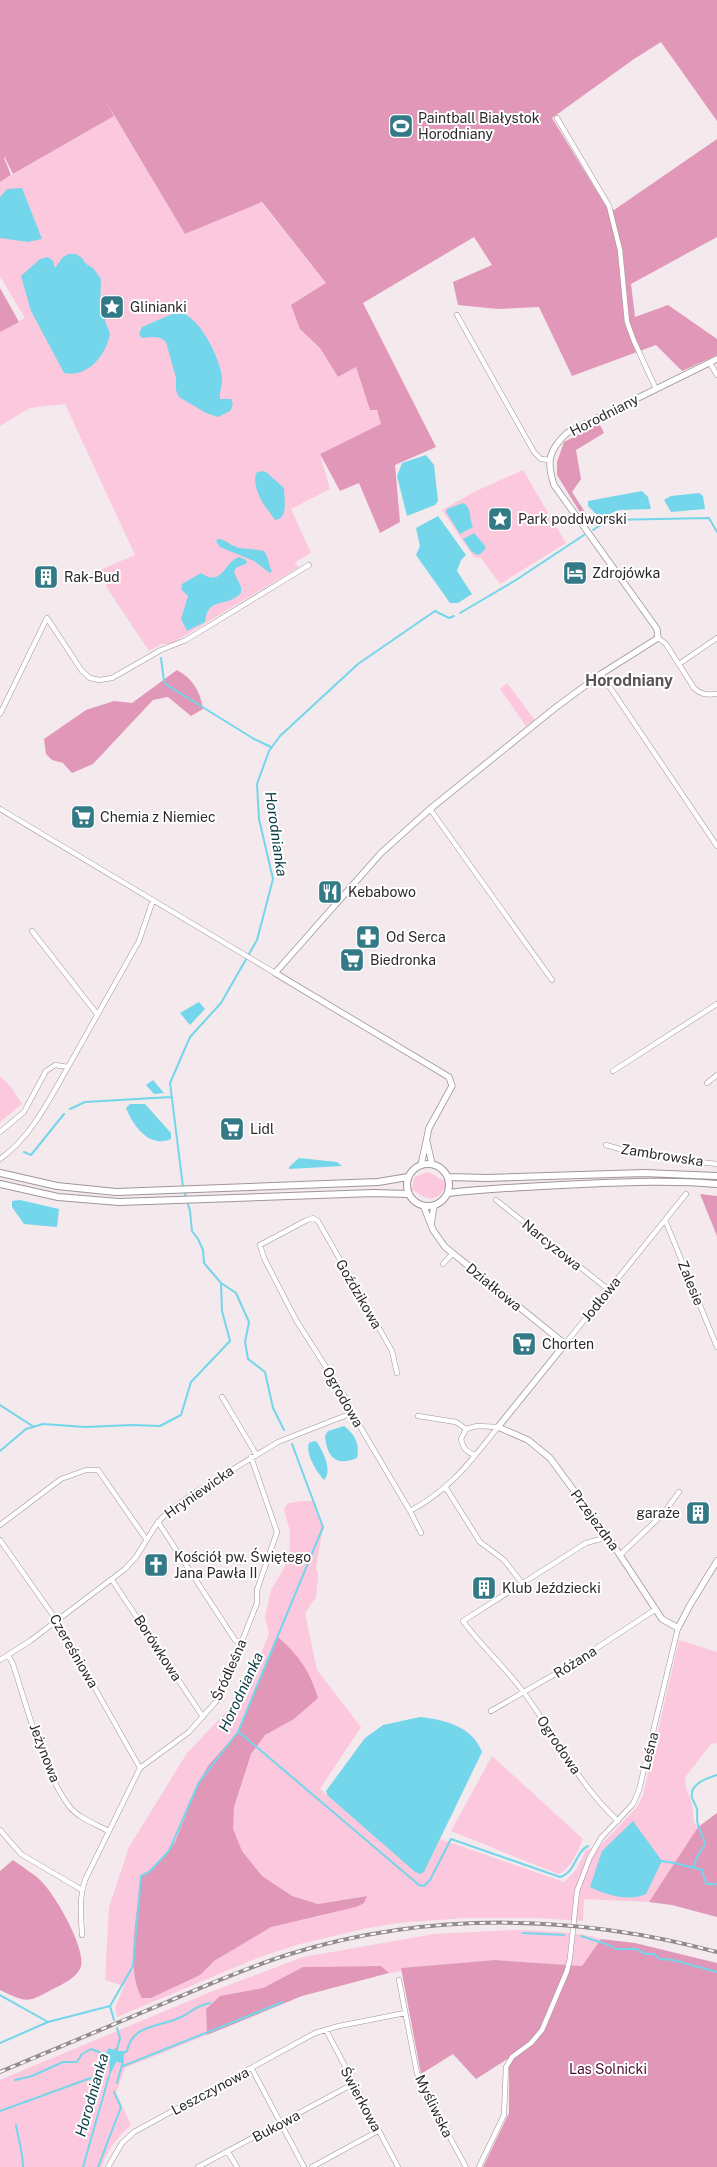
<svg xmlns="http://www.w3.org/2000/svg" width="717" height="2167" font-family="'Public Sans',sans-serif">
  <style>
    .green { fill: #fcc8dd; fill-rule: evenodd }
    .forest { fill: #e197b7 }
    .water { fill: #73d6ea }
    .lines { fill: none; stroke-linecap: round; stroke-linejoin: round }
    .stream { stroke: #73d6ea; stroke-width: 2 }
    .minor-casing { stroke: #a0969a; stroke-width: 5.5 }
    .tertiary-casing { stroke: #a0969a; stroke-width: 7 }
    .secondary-casing { stroke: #a0969a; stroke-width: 8 }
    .minor { stroke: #fff; stroke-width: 4.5 }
    .tertiary { stroke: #fff; stroke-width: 5.5 }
    .secondary { stroke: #fff; stroke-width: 6 }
    .rail-casing { stroke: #938c8e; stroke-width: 4 }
    .rail { stroke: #fff; stroke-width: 2; stroke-dasharray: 5.5; stroke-linecap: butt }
    .labels { text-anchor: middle; stroke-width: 4; stroke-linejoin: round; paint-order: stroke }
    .poi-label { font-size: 14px; fill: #2d292a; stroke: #fff; text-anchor: start }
    .street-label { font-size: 14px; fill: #2d292a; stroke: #fff }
    .park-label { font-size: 14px; fill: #4f0d30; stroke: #fff }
    .water-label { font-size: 15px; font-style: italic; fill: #0a3b43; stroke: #fff }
    .quarter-label { font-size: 16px; font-weight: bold; fill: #5c5356; stroke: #fff }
  </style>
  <rect width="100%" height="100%" fill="#f4e9ed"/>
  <path class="green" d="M114,116l71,118 76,-32 65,81 -26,46 20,19 18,29 18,-10 14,43h6l6,14 -62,30 10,35 -39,20 20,44 -17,10 5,4 -128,77h-9l-13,7 -42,-63 -5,-19 33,-14 -70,-151 -35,4 -30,18v-94l25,-14 -25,-42v-94z
    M523,470l43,73 -66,41 -19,-26 -7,-1 -32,-47 36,-20z
    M507,683l28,37 -9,6 -26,-37z
    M0,1076l11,11 11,17 -22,18z
    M427,1172c8,2 11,7 19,9 -1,13 -12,22 -24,15 -4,-2 -6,-5 -11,-6l4,-13z
    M304,1501h9l10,26 -7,40 2,9 -2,21 -11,16 12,57 44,57 -41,62 95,83h9l16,-33 124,43 12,-12 10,-20 14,-4 37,-39 6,-12 36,-155 38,12v91l-6,1 -25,32 -1,9 7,19 2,18 4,5 -49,75 -65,-3 -1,22 -45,-3h-73l-68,5 -34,6 -63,15 -43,14 -140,59 -2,-9 9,-22 -19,-6 4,-73 20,-60 58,-94 40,-42 20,-24 22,-53 -4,-17 6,-27 18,-30 1,-29 -6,-22 4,-6zM366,1896l-49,21 -24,-20 25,7z
    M492,1756l91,83c-6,12 -11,30 -25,35l-107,-43z
    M514,1930c30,1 59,1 87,9l-19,27 -87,-6 -94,8v3l-12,2 -8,-7 -78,1 -40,21 -43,8 -14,13 1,26 -82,33 -9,25 15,32c-12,11 -26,26 -29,42h-102v-87l208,-87 95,-36 131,-23z"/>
  <path class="forest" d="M0,0h717v121l-56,-79 -27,17 -82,59 57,93 5,-1 103,-71v98l-86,47 4,33 33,-12 49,34v16l-35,16 -26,-26 -84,31 -33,-69 -41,2 -40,-4 -5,-23 39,-17 -18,-28 -111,66 73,144 -41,18 5,57 -20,11 -21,-50 -19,8 -20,-37 61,-30 -4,-14h-7l-14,-43 -18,10 -18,-29 -20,-19 -9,-24 35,-22 -64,-81 -77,32 -80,-134 9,16 -101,58 -8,-16 1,-2 -2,2 7,17 -11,7z
    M0,288l19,34 -19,10z
    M599,423l5,10 -28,17 5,29 -9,13 18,28 -4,2 -29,-47v-13l7,-20z
    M177,670c16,9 23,21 26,39l-12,7 -23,-19 -15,3 -60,64 -21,9 -9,-10 -11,-3 -6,-6 -2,-15 42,-29 28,-9 18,2z
    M700,1194l17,2v40z
    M277,1636c22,20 32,33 41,62l-24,21 -29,16 -14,19 -17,53 -1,22 9,22 20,25 30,20 26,8 49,-8 -3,7 -8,4 -85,20 -57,34 -14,14 -49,23h-9c-17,-26 -4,-91 -1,-122l8,-4 20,-21 6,-9 24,-60 9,-16 29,-33z
    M717,1813v104l-45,-12 -23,-3 49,-75z
    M13,1860c9,7 20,13 28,21 13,12 48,71 39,88 -6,10 -17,15 -27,20 -26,14 -26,14 -53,1v-119z
    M601,1939l34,4 82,20v204h-234l26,-54v-55l-33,21 -23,-25 -32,20 -20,-106 94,-8 87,6z
    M381,1966l8,7 -87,23 -95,39 -1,-26 14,-13 43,-8 40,-21z"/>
  <path class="water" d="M22,188l20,51 -14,3 -28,-4v-41l7,-8z
    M69,254h7l6,4 4,6 7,4 8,11 -1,28 10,27c-4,21 -22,44 -46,39l-33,-62 -10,-35 19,-17 8,-2 5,4 2,7 8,-11z
    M179,311c21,7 39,43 43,65 1,8 -3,15 -2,23h11l2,6 -3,6 -12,6 -12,-4 -27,-16 -3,-7v-12l-10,-36c-7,-7 -15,-5 -24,-4l-3,-4 3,-7z
    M426,455l8,10 4,36 -3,4 -28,11 -10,-40 5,-13z
    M261,471l5,1 18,16c0,10 5,31 -9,32 -10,-14 -23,-29 -19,-47z
    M642,491l6,6 3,12 -32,1 -17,7 -4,-1 -10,-10v-5z
    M699,493l4,3 2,13 -34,3 -7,-12 7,-4z
    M463,503c9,4 6,16 10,24l-13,7 -14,-22 1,-3z
    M438,516l28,39 -5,5 -4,11 15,23 -14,9h-8l-34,-48 4,-9 -4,-18z
    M474,533l12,14 -4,6 -5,2 -6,-4 -8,-12z
    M218,539c7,0 12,6 18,8 4,2 21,2 28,4 5,6 4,13 8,20l-2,2 -16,-12 -34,-14 -4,-6z
    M239,557l7,3 1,3 -11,5 -2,4 7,15v6c-15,16 -33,2 -36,29l-18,9 -6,-12 7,-23 -7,-7 1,-5 19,-11c21,15 23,-11 38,-16z
    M199,1002l6,7 -15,16 -10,-12z
    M153,1080l11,13 -10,1 -8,-9z
    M130,1104h15l26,29v6c-22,9 -37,-12 -45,-31z
    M299,1158l38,4 5,4 -53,3v-2z
    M20,1200l39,9 -2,18 -33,-3 -12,-17v-6z
    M344,1426c11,8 16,19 13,32 -21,9 -30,-1 -32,-22l3,-5z
    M314,1441l3,1c6,10 16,28 7,38 -7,-8 -19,-26 -15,-37z
    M420,1717c25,3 52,9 62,35l-58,120 -4,2 -5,-2 -88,-77 -1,-4 39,-53 18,-13z
    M633,1821l29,40 -16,33c-17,8 -40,1 -56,-7l12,-36z
    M117,2047l1,4h9l-3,3 -1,9 -7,-1 -7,15 1,-22 -4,1 -1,-2 4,-6 4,2z"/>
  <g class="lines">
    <path class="stream" d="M593,530l15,-10 101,-2 8,14
      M460,613l56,-33 68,-45
      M161,658l3,23 3,4 87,54 17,8
      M70,1109l15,-7 86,-5
      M24,1152l7,3 33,-41
      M0,1405l34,22
      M284,1430l-11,-22 -8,-36 -17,-13 -3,-17 4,-20 -13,-29 -15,-10 -17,-20 -1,-13 -5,-11 -6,-8 -2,-20 -7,-24 -13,-104 20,-46 31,-34 36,-63 16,-61 -14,-60 -2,-35 12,-33 11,-15 78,-72 77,-53 14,7 5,-2
      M0,1451l26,-22 17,-5 42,3 47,-2 28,1 21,-11 10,-33 39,-41 -8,-30 -1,-28
      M239,1732l180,153 5,1 6,-6 21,-41 109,38c16,-5 15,-25 28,-31
      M661,1861c7,0 34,7 41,9l4,14h11
      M694,1867l2,-8 9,-15c-2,-8 -5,-13 -7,-19 -2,-5 0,-11 -1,-16 -1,-4 -4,-8 -5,-11 -3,-14 15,-20 25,-23
      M523,1933l41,2
      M581,1936l28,9 7,4h20l10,5h8l6,5 13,1 44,12
      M0,1995l48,27 62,-16
      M114,2020l-4,-14 23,-40 8,-90 8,-4 20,-21 30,-69 39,-50 85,-205 -31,-83
      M0,2043l48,-21
      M117,2049l3,-11 -3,-10
      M125,2052l2,-1c5,-27 33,-24 52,-33 14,-6 15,-12 31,-15
      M123,2066l160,-64
      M15,2080l17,-4 31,-14h14l5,-8 9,-5 16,6
      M117,2083l6,-22
      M0,2111l99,-36 9,-20
      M16,2125c2,14 7,27 7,42
      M83,2167l26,-91
      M98,2167l23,-60 -7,-15"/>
    <defs>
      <path id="minor" d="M557,118l52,88 11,44 7,72 7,19 22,48
        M457,315l77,137 7,7 8,1
        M710,363l7,12
        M47,618l35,53 8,7 9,2 13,-2 49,-28 25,-10 123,-75
        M658,638l8,6 28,44c7,7 13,7 23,6
        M679,664l38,-26
        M601,674l116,172
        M0,714l47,-96
        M0,809l275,164
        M430,809l122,171
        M32,931l65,83
        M613,1071l104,-67
        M707,1083l10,-8
        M0,1132l24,-20 22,-41 9,-6 13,2 71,-126 14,-41
        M606,1145l35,10 76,9
        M0,1159c32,-23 49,-59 68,-92
        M496,1200l113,90
        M665,1220l52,127
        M443,1264l10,-11
        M565,1344l121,-150
        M397,1373l-5,-22 -74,-130 -5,-3 -6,2 -47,25 4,13 32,62 51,80 5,13 58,98c41,-22 60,-49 88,-84
        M222,1397l34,57
        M418,1416l38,6 10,7
        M475,1455c-9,-3 -12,-7 -14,-16l5,-10 11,-3 21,1
        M446,1488l34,54 24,18 18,23
        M410,1511l11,22
        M158,1522l77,118 6,3
        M0,1525l61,-46 25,-9h12l48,69
        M608,1537l-22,6 -123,78c19,26 43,47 62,73 31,43 54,91 93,127
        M0,1540l57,81 83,147
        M620,1555l43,-41 16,-22
        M112,1580l91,137
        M8,1655l5,9c14,43 30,107 56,142 9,12 27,18 39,25
        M0,1660l30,-19 95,-72 11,-12 22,-35 11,-11 28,-20 81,-49 74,-29
        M491,1711l83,-48 82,-54
        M0,1830l21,24 61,36
        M82,1935c-1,-19 -3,-37 3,-55l55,-112 49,-36 31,-35 37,-94v-13l20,-58 -26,-75
        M399,1980l18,93 4,11 45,83
        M326,2030l72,137
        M252,2069l52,98
        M228,2152l9,15
        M108,2167l14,-24 12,-11 181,-99 24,-7 66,-13
        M198,2167l155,-83
        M312,2167l66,-36
        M479,2167l25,-52 2,-48 6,-10 19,-14 11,-13 25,-59 3,-13 7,-67 13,-34 11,-19 32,-34 6,-14 39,-162"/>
      <path id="tertiary" d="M427,1142l5,22
        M421,1165l8,-37 23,-42 -3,-9 -174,-104 106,-120 49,-44 125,-101 46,-34 57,-36 -1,-9 -103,-144c-8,-24 -5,-35 13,-52l150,-74
        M424,1207l9,23 12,17 120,97 -67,83 30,13 22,18 58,79 54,82 16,9 12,-23 27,-44
        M431,1224l3,-18"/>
      <path id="secondary" d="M407 1185a21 21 0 1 1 42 0a21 21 0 1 1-42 0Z
        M0,1173l57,13 59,6 262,-10 30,-5
        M448,1177l39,1 157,-5 73,3
        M0,1184l58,13 61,5 255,-9 34,1
        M448,1193c45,-5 89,-7 134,-9 45,-2 90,-4 135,0"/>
    </defs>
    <use href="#minor" class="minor-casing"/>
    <use href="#tertiary" class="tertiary-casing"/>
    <use href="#secondary" class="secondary-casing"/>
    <use href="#minor" class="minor"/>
    <use href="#tertiary" class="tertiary"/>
    <use href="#secondary" class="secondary"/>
    <defs>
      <path id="rail" d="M0,2072c56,-23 111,-47 167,-70 40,-17 81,-35 123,-48 140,-43 286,-40 427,-2"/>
    </defs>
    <use href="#rail" class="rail-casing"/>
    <use href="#rail" class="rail"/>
  </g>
  <defs>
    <symbol id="stadium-square" viewBox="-11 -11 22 22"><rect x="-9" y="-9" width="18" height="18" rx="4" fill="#337986" stroke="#fff"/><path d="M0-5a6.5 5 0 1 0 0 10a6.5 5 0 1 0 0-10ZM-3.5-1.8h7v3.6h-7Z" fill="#fff"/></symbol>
    <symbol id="sight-square" viewBox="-11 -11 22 22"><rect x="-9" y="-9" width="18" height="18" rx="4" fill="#337986" stroke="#fff"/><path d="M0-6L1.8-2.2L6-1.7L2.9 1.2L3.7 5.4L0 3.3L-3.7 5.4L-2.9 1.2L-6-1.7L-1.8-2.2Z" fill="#fff"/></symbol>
    <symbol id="hotel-square" viewBox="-11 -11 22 22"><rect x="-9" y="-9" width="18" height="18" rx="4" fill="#337986" stroke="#fff"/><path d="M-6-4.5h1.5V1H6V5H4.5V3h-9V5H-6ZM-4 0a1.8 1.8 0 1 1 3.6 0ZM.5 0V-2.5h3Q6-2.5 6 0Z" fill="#fff"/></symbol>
    <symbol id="building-square" viewBox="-11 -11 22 22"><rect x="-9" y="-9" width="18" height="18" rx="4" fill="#337986" stroke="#fff"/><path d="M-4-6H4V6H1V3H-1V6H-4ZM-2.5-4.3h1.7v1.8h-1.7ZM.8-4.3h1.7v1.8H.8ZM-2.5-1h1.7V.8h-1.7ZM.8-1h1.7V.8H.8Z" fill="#fff"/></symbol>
    <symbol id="supermarket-square" viewBox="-11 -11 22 22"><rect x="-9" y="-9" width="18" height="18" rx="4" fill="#337986" stroke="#fff"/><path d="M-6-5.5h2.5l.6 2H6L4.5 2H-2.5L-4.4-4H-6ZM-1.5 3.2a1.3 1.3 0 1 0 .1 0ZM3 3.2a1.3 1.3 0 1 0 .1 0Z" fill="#fff"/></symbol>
    <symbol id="restaurant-square" viewBox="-11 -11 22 22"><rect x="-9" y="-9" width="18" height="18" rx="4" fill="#337986" stroke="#fff"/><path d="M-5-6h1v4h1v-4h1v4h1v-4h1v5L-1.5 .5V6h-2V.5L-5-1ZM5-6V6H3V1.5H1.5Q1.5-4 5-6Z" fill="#fff"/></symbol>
    <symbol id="pharmacy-square" viewBox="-11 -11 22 22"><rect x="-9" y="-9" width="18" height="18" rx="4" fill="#337986" stroke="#fff"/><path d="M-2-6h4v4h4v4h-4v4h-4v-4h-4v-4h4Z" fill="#fff"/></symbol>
    <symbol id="church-square" viewBox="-11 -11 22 22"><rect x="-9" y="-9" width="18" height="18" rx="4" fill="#337986" stroke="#fff"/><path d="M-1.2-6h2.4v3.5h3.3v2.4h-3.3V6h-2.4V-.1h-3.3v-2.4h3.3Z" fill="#fff"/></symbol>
  </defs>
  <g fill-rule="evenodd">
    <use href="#stadium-square" x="387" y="112" width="28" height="28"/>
    <use href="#sight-square" x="98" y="293" width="28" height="28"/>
    <use href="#sight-square" x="486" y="505" width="28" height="28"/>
    <use href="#hotel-square" x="561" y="559" width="28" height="28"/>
    <use href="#building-square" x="32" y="563" width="28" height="28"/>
    <use href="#supermarket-square" x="69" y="803" width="28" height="28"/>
    <use href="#restaurant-square" x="316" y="878" width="28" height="28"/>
    <use href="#pharmacy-square" x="354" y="923" width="28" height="28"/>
    <use href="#supermarket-square" x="338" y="946" width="28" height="28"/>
    <use href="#supermarket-square" x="218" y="1115" width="28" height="28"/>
    <use href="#supermarket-square" x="510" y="1330" width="28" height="28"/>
    <use href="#building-square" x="684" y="1499" width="28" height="28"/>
    <use href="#church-square" x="142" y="1551" width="28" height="28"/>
    <use href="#building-square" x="470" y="1574" width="28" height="28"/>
  </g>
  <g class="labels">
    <g class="poi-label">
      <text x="418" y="123">Paintball Białystok<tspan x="418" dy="16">Horodniany</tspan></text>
      <text x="130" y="312">Glinianki</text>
      <text x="518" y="524">Park poddworski</text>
      <text x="592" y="578">Zdrojówka</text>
      <text x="64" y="582">Rak-Bud</text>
      <text x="100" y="822">Chemia z Niemiec</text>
      <text x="348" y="897">Kebabowo</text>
      <text x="386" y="942">Od Serca</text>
      <text x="370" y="965">Biedronka</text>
      <text x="250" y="1134">Lidl</text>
      <text x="542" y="1349">Chorten</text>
      <text x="680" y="1518" text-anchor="end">garaże</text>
      <text x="174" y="1562">Kościół pw. Świętego<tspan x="174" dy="16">Jana Pawła II</tspan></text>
      <text x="502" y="1593">Klub Jeździecki</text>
    </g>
    <g class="street-label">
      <text transform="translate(604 415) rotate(-27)" y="5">Horodniany</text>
      <text transform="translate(662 1155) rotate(9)" y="5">Zambrowska</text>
      <text transform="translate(552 1245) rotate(39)" y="5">Narcyzowa</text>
      <text transform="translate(691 1283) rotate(68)" y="5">Zalesie</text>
      <text transform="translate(494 1287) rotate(39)" y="5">Działkowa</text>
      <text transform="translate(359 1294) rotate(60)" y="5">Goździkowa</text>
      <text transform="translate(601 1299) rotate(-51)" y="5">Jodłowa</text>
      <text transform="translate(343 1397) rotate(60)" y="5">Ogrodowa</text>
      <text transform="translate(199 1492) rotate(-35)" y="5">Hryniewicka</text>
      <text transform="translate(595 1520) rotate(54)" y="5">Przejezdna</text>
      <text transform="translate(158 1648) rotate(57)" y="5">Borówkowa</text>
      <text transform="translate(74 1651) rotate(60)" y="5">Czereśniowa</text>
      <text transform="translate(575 1662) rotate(-32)" y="5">Różana</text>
      <text transform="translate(229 1670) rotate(-66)" y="5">Śródleśna</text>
      <text transform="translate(559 1745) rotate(56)" y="5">Ogrodowa</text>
      <text transform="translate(649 1751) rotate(-76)" y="5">Leśna</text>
      <text transform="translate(45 1753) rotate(69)" y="5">Jeżynowa</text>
      <text transform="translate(210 2091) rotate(-28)" y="5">Leszczynowa</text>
      <text transform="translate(361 2099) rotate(62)" y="5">Świerkowa</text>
      <text transform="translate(434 2106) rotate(64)" y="5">Myśliwska</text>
      <text transform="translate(276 2126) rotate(-28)" y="5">Bukowa</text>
    </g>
    <g class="park-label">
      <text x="608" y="2074">Las Solnicki</text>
    </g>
    <g class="water-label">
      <text transform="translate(276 834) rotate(82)" y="5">Horodnianka</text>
      <text transform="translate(241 1692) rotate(-65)" y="5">Horodnianka</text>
      <text transform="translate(92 2095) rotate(-74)" y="5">Horodnianka</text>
    </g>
    <g class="quarter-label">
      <text x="629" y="686">Horodniany</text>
    </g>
  </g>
</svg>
